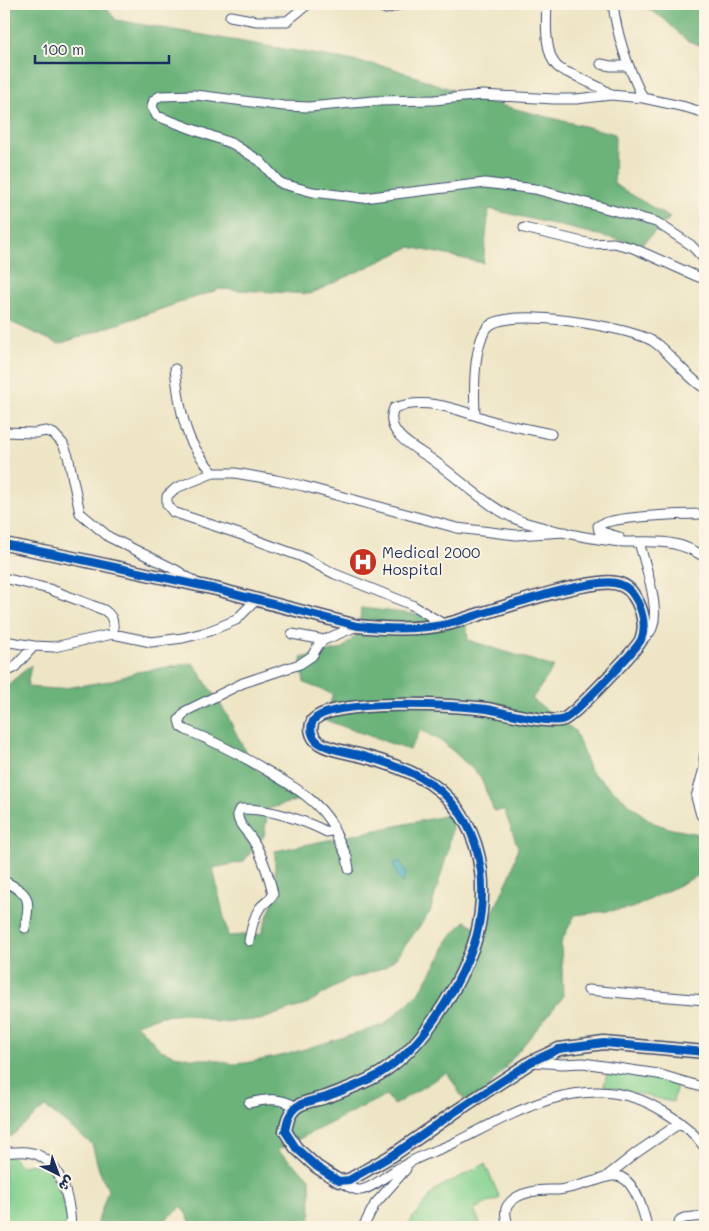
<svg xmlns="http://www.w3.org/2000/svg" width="709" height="1231" font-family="Mali,'Playpen Sans Arabic',sans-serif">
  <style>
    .green { fill: #86d18f; stroke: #508076 }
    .forest { fill: #6cb37a; stroke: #44716c }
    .water { fill: #40afbb; stroke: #2e6f8c }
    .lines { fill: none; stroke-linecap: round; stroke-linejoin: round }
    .street-casing { stroke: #3b4a6d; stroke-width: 11 }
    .secondary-casing { stroke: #3b4a6d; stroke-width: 15 }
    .street { stroke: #fff; stroke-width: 9 }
    .secondary { stroke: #fee5c5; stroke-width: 12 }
    .cycleway-casing { stroke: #fcf5e5; stroke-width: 11 }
    .cycleway { stroke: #0057b8; stroke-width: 8 }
    .labels { text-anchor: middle; stroke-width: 4; stroke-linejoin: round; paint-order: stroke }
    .poi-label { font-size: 15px; fill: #1b2f5e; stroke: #fcf5e5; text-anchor: start }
  </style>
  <rect width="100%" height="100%" fill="#fcf5e5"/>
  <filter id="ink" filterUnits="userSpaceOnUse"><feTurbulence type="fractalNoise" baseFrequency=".02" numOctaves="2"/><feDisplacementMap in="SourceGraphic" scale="10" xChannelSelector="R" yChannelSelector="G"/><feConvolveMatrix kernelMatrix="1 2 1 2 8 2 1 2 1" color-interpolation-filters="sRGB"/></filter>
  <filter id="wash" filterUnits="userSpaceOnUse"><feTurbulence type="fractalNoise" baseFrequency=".0096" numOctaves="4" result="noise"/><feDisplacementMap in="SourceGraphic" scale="20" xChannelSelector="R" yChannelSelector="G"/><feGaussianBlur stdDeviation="1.12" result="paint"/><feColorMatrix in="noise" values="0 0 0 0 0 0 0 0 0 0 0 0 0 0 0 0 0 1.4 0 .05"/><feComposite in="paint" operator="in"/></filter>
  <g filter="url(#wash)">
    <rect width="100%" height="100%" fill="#eee5c5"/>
    <path class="green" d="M608,1068l69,16 -4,18 -69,-16z
      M4,1147l16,19c9,-1 20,-4 27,3 10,9 20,45 24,58h-67z
      M485,1164l15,34 -26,11 6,14 -8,4h-63l-2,-2 29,-36z"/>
    <path class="forest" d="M4,4h99l13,16 273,47 91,33 135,34 -1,50 56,34 -29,27 -152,-36 -6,54 -73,-16 -100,47 -90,-5 -161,55 -55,-25z
      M648,4h57v43l-19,-7 -23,-22 -15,-9z
      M361,608l105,12 2,20 86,27 -22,32 43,32 15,40 54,45 10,7 18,6 33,6v37l-72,36 -58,7 -14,27 2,55 -93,113 -23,-38 -53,33 -8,-10 -109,55 33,28 1,38 -3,11h-115l-11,-21 -25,21h-61l12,-37 -9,-20 -7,-26 -47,-37 -41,35v-454l27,-23 -4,22 29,2 15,-2 39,-6 27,-9 56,-9 33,50 27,54 48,32 -33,10 -4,27 -21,26 -30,6 15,68 33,-2 14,-38v-45l179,-37 -6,37 -18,61 -34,46 -11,9 -24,9 -13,3 -45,27 -12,3 -31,11 -43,2 -30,-8 -26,2 -25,8 25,26 13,5 22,4h16l19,5 15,-1 39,-8 99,-30 35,-32 23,-39 5,-13 18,-20 19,11 28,-61 6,-24 -14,-37 -10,1 -14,-35 -36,-33 -23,-13 -12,20 -84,-30 8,-26 -29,-11 -3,-25 41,-9 17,-17z"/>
    <path class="water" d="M400,861l6,11 -3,11 -5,-5 -5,-14z"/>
  </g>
  <g filter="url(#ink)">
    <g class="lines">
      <defs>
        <path id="street" d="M376,4l10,5 16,-5
          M547,4c-1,17 -3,52 12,64 6,4 15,7 21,10 11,6 22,9 31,17
          M613,4c4,33 15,64 30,94
          M230,16l27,5h30l21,-17
          M601,64l10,2h17
          M705,113l-20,-6 -42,-9 -32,-3 -35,4h-22l-72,-4 -48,5 -60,1 -65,6 -25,-1 -88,-11 -36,1 -6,4 -2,7 5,9 76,28 27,17 18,20 5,3 30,8 50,6 122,-15 50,6 121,33 35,23 14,15
          M524,228l67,16 23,-1 19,5 63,28 9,3
          M175,369c3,24 6,50 16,72 6,12 14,22 22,32
          M475,414c-1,-22 -2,-68 12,-86 17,-23 145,-1 167,14 16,11 36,39 51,46
          M4,432l31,1 11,-2 8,3 9,10 5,12 12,57 29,24 67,33 19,12
          M551,434c-17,-4 -35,-7 -52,-11 -35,-10 -68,-28 -105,-15 -11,24 19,39 36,50 29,20 64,56 97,65 28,8 58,15 86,18 19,3 43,-2 61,3 11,2 21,7 31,13
          M619,537l-20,-6 -1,-5c12,-10 89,-12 107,-12
          M639,542c6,22 20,63 14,83 -1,6 -6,11 -12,15
          M4,578l45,11 55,21c9,6 10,12 9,24
          M445,625l-33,-20 -77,-31 -35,-18 -58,-21 -69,-23 -6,-8v-8l9,-8 37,-15h22l41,7 27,6 154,42 59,7 49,-3
          M292,634l32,6
          M4,641l30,5 20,1 59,-13 38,8 32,-4 24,-6 29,-12 21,-21
          M4,673l10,-5 20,-22
          M705,752l-1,7 1,6
          M701,815l-5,-18 9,-32
          M333,828l14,29 2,12
          M4,881c27,14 26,17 21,47
          M249,941c2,-10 4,-23 10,-32 4,-6 11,-8 14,-15 -3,-15 -12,-42 -21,-55 -5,-8 -16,-16 -14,-27l3,-3c26,-1 63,11 86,23l4,-1 2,-5c-15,-26 -39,-39 -64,-54 -28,-17 -53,-30 -83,-42l-5,-3 -2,-7 7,-9 57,-28 57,-19 12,-8 7,-12 5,-4 33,-14
          M588,990l117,10
          M534,1062l28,2 21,-1 75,11 47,14
          M249,1103c16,-4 32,-6 47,4
          M4,1152c7,1 16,-1 23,0 34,4 43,48 44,75
          M607,1176l29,-23 44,-30
          M340,1182c6,3 14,9 21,8 12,-2 23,-13 33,-19 6,-4 13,-7 20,-11 13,-7 28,-11 42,-18 54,-27 116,-65 179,-44 11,3 21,9 31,15 15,9 29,20 39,35
          M363,1227l12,-23 31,-35v-4
          M508,1227c-1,-7 -5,-16 0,-22 4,-6 13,-11 19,-12 11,-4 20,-3 31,-3 12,-1 25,-6 37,-9 9,-3 17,-7 26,-4 15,7 23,36 26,50
          M678,1227l2,-7 4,-2 21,-2"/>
        <path id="secondary" d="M4,544l69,14 143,31 141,37c28,3 57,4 85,-1 13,-2 25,-7 38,-11 39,-11 79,-26 120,-31 14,-2 27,1 34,13 8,12 13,30 7,44 -5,10 -66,74 -77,79 -14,6 -60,-7 -77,-10 -27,-4 -160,-11 -174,12 -4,8 -1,17 6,22 12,8 30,9 44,13 22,6 48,15 67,27 30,20 47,53 51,88 3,26 0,59 -11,83 -17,43 -50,94 -89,119 -16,10 -37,17 -55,24 -9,3 -22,4 -30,10 -8,7 -9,15 -11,24l11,17 21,19 22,14 10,-1 44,-25 62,-43 76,-50 28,-13 45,-6 101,9"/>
      </defs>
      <use href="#street" class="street-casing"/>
      <use href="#secondary" class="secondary-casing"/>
      <use href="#street" class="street"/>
      <use href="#secondary" class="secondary"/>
      <defs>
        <path id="cycleway" d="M4,544l69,14 143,31 141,37c28,3 57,4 85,-1 13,-2 25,-7 38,-11 39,-11 79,-26 120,-31 14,-2 27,1 34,13 8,12 13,30 7,44 -5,10 -66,74 -77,79 -14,6 -60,-7 -77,-10 -27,-4 -160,-11 -174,12 -4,8 -1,17 6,22 12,8 30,9 44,13 22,6 48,15 67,27 30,20 47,53 51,88 3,26 0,59 -11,83 -17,43 -50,94 -89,119 -16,10 -37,17 -55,24 -9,3 -22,4 -30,10 -8,7 -9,15 -11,24l11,17 21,19 22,14 10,-1 44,-25 62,-43 76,-50 28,-13 45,-6 101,9"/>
      </defs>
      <use href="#cycleway" class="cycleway-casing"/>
      <use href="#cycleway" class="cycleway"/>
    </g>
  </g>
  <defs>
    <symbol id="hospital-disc" viewBox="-11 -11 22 22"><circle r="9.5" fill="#c8321e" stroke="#fcf5e5"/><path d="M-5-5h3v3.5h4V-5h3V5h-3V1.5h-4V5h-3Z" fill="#fff"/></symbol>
  </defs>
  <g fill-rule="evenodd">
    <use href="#hospital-disc" x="347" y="546" width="32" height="32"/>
  </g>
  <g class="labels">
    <g class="poi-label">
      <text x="382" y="558">Medical 2000<tspan x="382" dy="17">Hospital</tspan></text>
    </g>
  </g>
  <rect width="709" height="1231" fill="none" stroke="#fcf5e5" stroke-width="20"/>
  <g transform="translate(58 1174) rotate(138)" stroke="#fcf5e5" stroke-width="4" paint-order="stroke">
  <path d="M0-4L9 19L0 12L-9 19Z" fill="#1b2f5e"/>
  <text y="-8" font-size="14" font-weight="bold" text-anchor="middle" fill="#1b2f5e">ش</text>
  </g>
  <path d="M35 55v8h134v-8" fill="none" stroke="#1b2f5e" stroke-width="2.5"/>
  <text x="42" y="55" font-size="15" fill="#1b2f5e" stroke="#fcf5e5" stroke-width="4" paint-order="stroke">100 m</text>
</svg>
